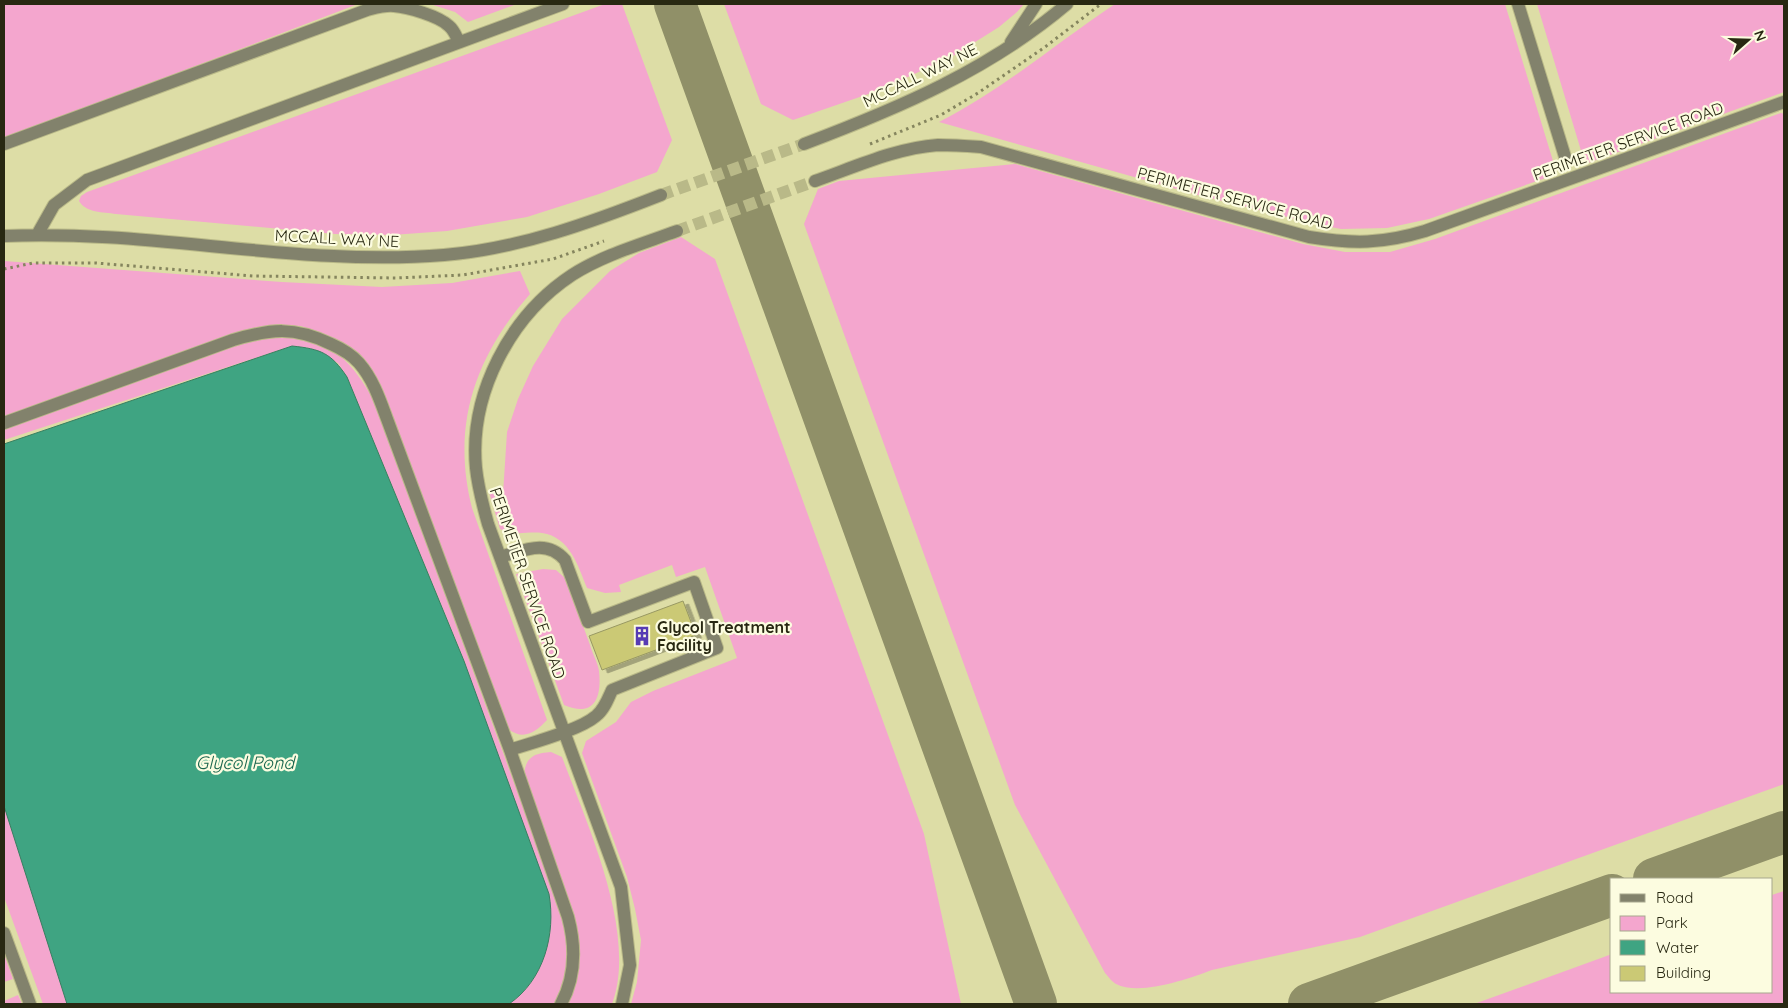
<svg xmlns="http://www.w3.org/2000/svg" width="1788" height="1008" font-family="Quicksand,sans-serif">
  <style>
    .green { fill: #f4a6ce }
    .water { fill: #3fa482; stroke: #387f60 }
    .lines { fill: none; stroke-linecap: round; stroke-linejoin: round }
    .taxiway { stroke: #909068; stroke-width: 42 }
    .building { fill: #cbc975; stroke: #989863; filter: url(#shadow) }
    .minor-tunnel { stroke: #b9b988; stroke-width: 12; stroke-dasharray: 12 6; stroke-linecap: butt }
    .minor-casing { stroke: #b9b988; stroke-width: 14 }
    .path { stroke: #85855e; stroke-width: 3; stroke-dasharray: 2.5 4; stroke-linecap: butt }
    .minor { stroke: #82826c; stroke-width: 12 }
    .labels { text-anchor: middle; stroke-width: 4.5; stroke-linejoin: round; paint-order: stroke }
    .street-label { font-size: 16px; fill: #282812; stroke: #fcfce0 }
    .poi-label { font-size: 16px; font-weight: bold; fill: #282812; stroke: #fcfce0; text-anchor: start }
    .water-label { font-size: 18px; font-style: italic; fill: #19654d; stroke: #fcfce0 }
  </style>
  <defs>
    <filter id="shadow"><feDropShadow dx="5.5" dy="3" stdDeviation="0" flood-color="#0004"/></filter>
  </defs>
  <rect width="100%" height="100%" fill="#dddda6"/>
  <path class="green" d="M4,4h354l-354,135z
    M430,4h87l-49,18 -13,-10z
    M605,4h17l50,136 -15,32 -58,22 -72,23 -80,14 -55,4 -57,-1 -219,-20c-13,-2 -30,-1 -37,-13l2,-5 6,-4z
    M724,4h300l-7,8 -18,15 -46,29 -73,34 -87,30 -32,-16z
    M1115,4h390l52,170 -128,45 -42,9 -46,1 -25,-5 -118,-29 -259,-73c65,-33 116,-78 176,-118z
    M1537,4h247v88l-199,72z
    M1781,113l3,1v670l-424,153 -148,33c-24,9 -72,26 -96,14 -4,-2 -8,-8 -11,-11l-90,-168 -211,-581 14,-35 21,-8 176,-17 288,80 42,8h45l45,-13z
    M681,237l34,22 209,575 37,170h-330l6,-22 4,-42 -6,-31 -8,-32 -45,-124 4,-12 30,-19 15,-20 22,-11 84,-33 -32,-91 -29,10 -4,-12 -53,20 2,7 -16,1 -18,-5c-9,-22 -17,-51 -45,-55 -16,-2 -25,4 -42,-4l-11,-37 14,2 4,-62 11,-33 15,-33 29,-47 48,-48 29,-18z
    M4,261l278,21 100,5 70,-4 68,-12 10,23c-55,63 -79,131 -58,214l75,212c-13,14 -25,21 -41,7l-122,-331 -31,-44 -17,-13 -35,-13 -26,-1 -34,6 -237,86z
    M278,335c9,1 18,1 27,3 33,7 54,35 69,63l182,496 12,41v34l-14,32h-45l18,-17 10,-15 -73,-312 -117,-283 -9,-14 -29,-15 -17,-2 -288,94v-11l245,-89z
    M543,569l13,1 10,9c8,22 16,44 24,66 2,8 8,18 9,26 3,27 -5,47 -35,34l-48,-131z
    M551,752l11,5c25,67 76,177 50,247h-46l12,-32 1,-31 -9,-36 -46,-129c1,-18 9,-23 27,-24z
    M4,801l64,203h-25l-39,-107z
    M1784,891v113h-310l138,-50v38h160v-97z
    M4,954l9,25 -9,3z
    M18,995l4,9h-18v-3z"/>
  <path class="water" d="M292,346c29,3 39,7 55,31l117,284 85,233c7,40 -5,86 -40,110h-442l-63,-198v-362z"/>
  <g class="lines">
    <path class="taxiway" d="M675,4l361,1000
      M1654,879l130,-47
      M1309,1004l303,-109"/>
  </g>
  <path class="building" d="M683,601l13,34 -94,35 -13,-34z"/>
  <g class="lines">
    <path class="minor-tunnel" d="M661,195l143,-51
      M677,231l138,-50"/>
    <defs>
      <path id="minor" d="M1518,4l48,156
        M1011,42l25,-38
        M4,144l363,-134c8,-2 18,-5 27,-4 13,1 45,10 55,20 5,4 7,10 10,16
        M804,144c95,-36 185,-74 263,-140
        M815,181c40,-14 81,-33 123,-36 15,0 29,1 43,2l328,90c44,7 73,7 116,-6l359,-129
        M37,235l17,-30 33,-25 476,-176
        M4,236c147,-7 293,31 440,19 75,-6 148,-33 217,-60
        M4,423l229,-83c38,-11 61,-14 98,4 9,4 21,11 28,19 14,16 21,37 28,56l123,331 58,167c8,30 8,59 -7,87
        M500,557c23,-6 46,-19 65,3l23,62 106,-40 23,66 -105,42c-4,9 -8,20 -16,26 -16,14 -65,27 -86,34
        M4,933l26,71
        M622,1004l8,-39 -9,-78 -133,-363c-5,-18 -10,-36 -12,-56 -7,-74 34,-152 96,-193 31,-20 70,-31 105,-44"/>
    </defs>
    <use href="#minor" class="minor-casing"/>
    <path class="path" d="M870,144l71,-29 37,-22 67,-46 56,-43
      M4,269l29,-6h63l157,13 143,2 67,-3 90,-16 51,-18"/>
    <use href="#minor" class="minor"/>
  </g>
  <defs>
    <symbol id="building-bare" viewBox="-9 -9 18 18"><path d="M-4-6H4V6H1V3H-1V6H-4ZM-2.5-4.3h1.7v1.8h-1.7ZM.8-4.3h1.7v1.8H.8ZM-2.5-1h1.7V.8h-1.7ZM.8-1h1.7V.8H.8Z" fill="#573cb4" stroke="#fcfce0" stroke-width="2.5" paint-order="stroke"/></symbol>
  </defs>
  <g fill-rule="evenodd">
    <use href="#building-bare" x="628" y="622" width="28" height="28"/>
  </g>
  <g class="labels">
    <g class="street-label">
      <text transform="translate(920 75) rotate(-26)" y="6">MCCALL WAY NE</text>
      <text transform="translate(1628 141) rotate(-20)" y="6">PERIMETER SERVICE ROAD</text>
      <text transform="translate(1235 198) rotate(15)" y="6">PERIMETER SERVICE ROAD</text>
      <text transform="translate(337 238) rotate(3)" y="6">MCCALL WAY NE</text>
      <text transform="translate(528 583) rotate(71)" y="6">PERIMETER SERVICE ROAD</text>
    </g>
    <g class="poi-label">
      <text x="657" y="633">Glycol Treatment<tspan x="657" dy="18">Facility</tspan></text>
    </g>
    <g class="water-label">
      <text x="245" y="769">Glycol Pond</text>
    </g>
  </g>
  <rect width="1788" height="1008" fill="none" stroke="#282812" stroke-width="10"/>
  <rect x="1610" y="878" width="162" height="115" fill="#fcfce0" stroke="#a7a78e"/>
  <rect x="1620" y="894" width="25" height="8" fill="#82826c" stroke="#a7a78e"/>
  <text x="1656" y="903" font-size="15" fill="#282812">Road</text>
  <rect x="1620" y="916" width="25" height="15" fill="#f4a6ce" stroke="#a7a78e"/>
  <text x="1656" y="928" font-size="15" fill="#282812">Park</text>
  <rect x="1620" y="940" width="25" height="15" fill="#3fa482" stroke="#a7a78e"/>
  <text x="1656" y="953" font-size="15" fill="#282812">Water</text>
  <rect x="1620" y="966" width="25" height="15" fill="#cbc975" stroke="#a7a78e"/>
  <text x="1656" y="978" font-size="15" fill="#282812">Building</text>
  <g transform="translate(1748 40) rotate(70)" stroke="#fcfce0" stroke-width="4" paint-order="stroke">
  <path d="M0-4L9 19L0 12L-9 19Z" fill="#282812"/>
  <text y="-8" font-size="14" font-weight="bold" text-anchor="middle" fill="#282812">N</text>
  </g>
</svg>
